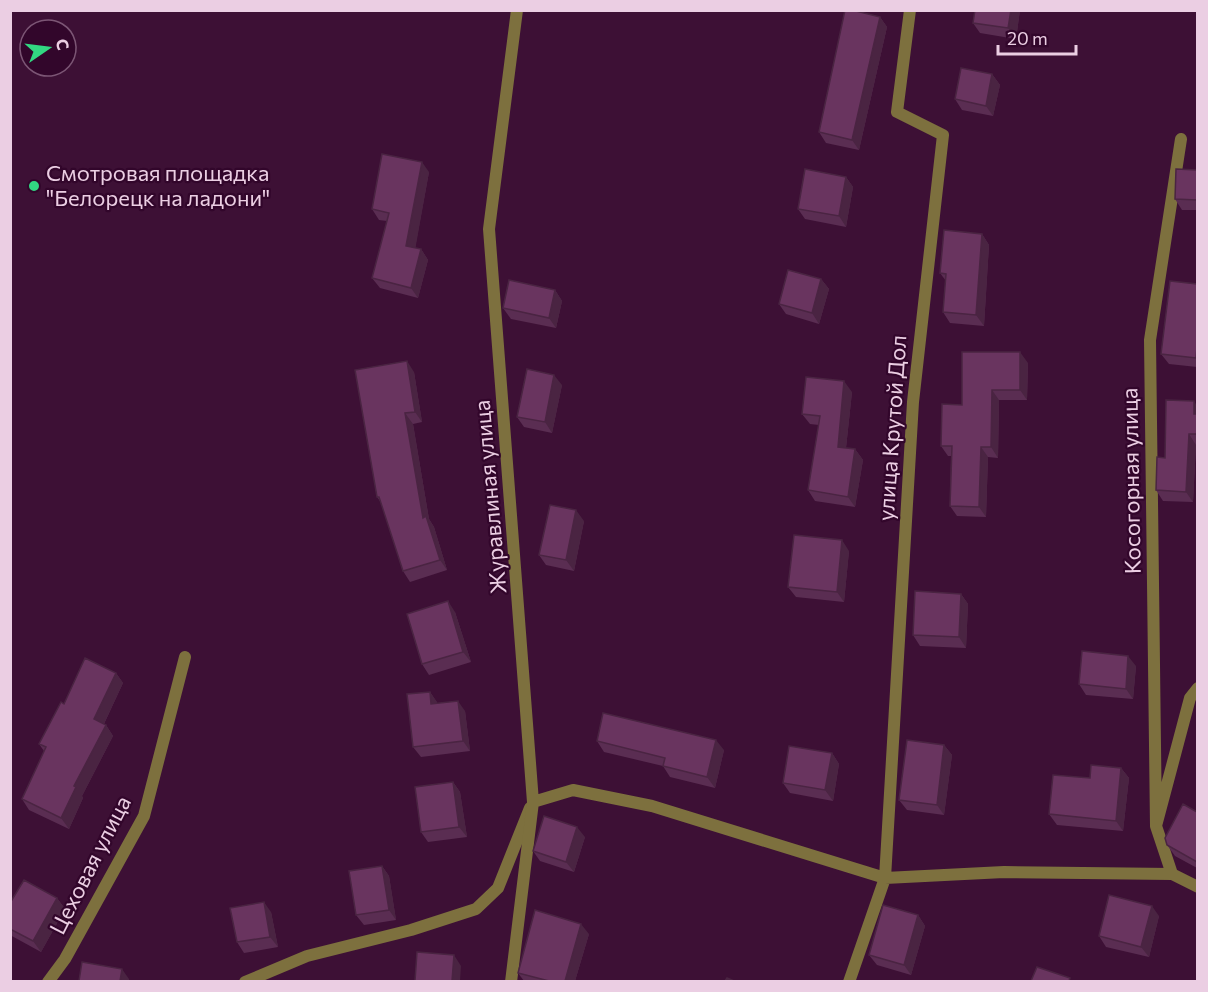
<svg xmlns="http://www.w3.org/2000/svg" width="1208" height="992" font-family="Commissioner,sans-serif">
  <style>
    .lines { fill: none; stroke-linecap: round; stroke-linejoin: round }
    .lane { stroke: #7d703e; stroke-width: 12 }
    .street { stroke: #7d703e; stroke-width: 12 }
    .wall { fill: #5a2d52 }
    .shaded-wall { fill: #4a2442 }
    .building { fill: #69345f; stroke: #4a2442; stroke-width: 1.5 }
    .poi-dot { fill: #32d882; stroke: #32062b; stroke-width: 2 }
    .labels { text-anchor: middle; stroke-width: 4.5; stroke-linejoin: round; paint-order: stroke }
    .poi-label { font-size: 22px; fill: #ebcee3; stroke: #32062b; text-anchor: start }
    .street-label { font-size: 22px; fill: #ebcee3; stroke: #32062b }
  </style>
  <rect width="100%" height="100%" fill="#3d1035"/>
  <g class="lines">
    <path class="lane" d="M245,982l62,-26 104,-26 65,-21 22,-21 32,-80"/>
    <path class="street" d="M533,802l40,-12 79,16 233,72 119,-6 168,2 26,13
      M1156,826l-6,-486 31,-201
      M1172,874l-16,-48 34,-128 8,-10
      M48,982l17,-23 79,-143 41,-159
      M511,982l22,-180 -44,-573 28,-219
      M849,982l36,-104 28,-476 30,-267 -46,-23 13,-102"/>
  </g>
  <path class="wall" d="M975,10h45l-4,29 -36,-6 -7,-10z
    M880,17l7,10 -28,123 -33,-7 -7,-11z
    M992,74l8,11 -7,31 -31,-6 -7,-11z
    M1197,170v40h-15l-7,-11z
    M429,172l-14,76 6,1 7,11 -10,38 -38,-10 -8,-10 15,-57 -8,-1 -7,-11z
    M846,177l7,10 -7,40 -41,-8 -7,-10z
    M982,234l7,11 -5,81 -34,-3 -7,-11 3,-31 -6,-8z
    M821,279l8,10 -10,35 -33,-10 -7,-10z
    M1197,284v83l-28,-3 -8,-10z
    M555,290l7,11 -6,27 -45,-9 -8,-11z
    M1028,363l-1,37h-28l-1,58 -10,-1 -2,60 -29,-1 -7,-10 1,-50h-3l-7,-10 21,-41z
    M414,372l8,50 -9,2 16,95 5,8 13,43 -37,12 -7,-11 -21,-67 -5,-7z
    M562,385l-10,48 -28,-6 -7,-10z
    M852,392l-6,56 9,1 8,11 -8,47 -40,-6 -7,-11 11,-65 -9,-1 -8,-10z
    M1197,406v39h-1l-3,57 -30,-1 -7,-11 9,-32z
    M584,521l-10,50 -28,-6 -7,-10z
    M849,551l-5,51 -48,-5 -8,-10z
    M961,594l7,10 -2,44 -46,-2 -7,-11z
    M455,612l16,50 -42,13 -7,-11z
    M1136,666l-3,33 -47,-4 -7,-11z
    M116,673l7,10 -19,41 2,1 7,11 -31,60 1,2 -14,31 -40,-19 -7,-11 22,-48 -5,-7 25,-40z
    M430,692l8,12 27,7 5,40 -49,6 -8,-10z
    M597,741l127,9 -9,38 -45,-11 -7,-11 -59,-14z
    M944,745l8,10 -8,60 -37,-5 -8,-10z
    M832,753l7,11 -6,37 -43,-8 -7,-10z
    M1121,768l8,10 -6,53 -66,-6 -8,-11z
    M453,782l7,10 7,45 -39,5 -7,-10z
    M1197,812v56l-22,-12 -8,-11z
    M585,837l-11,35 -34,-11 -7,-10z
    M382,866l7,10 7,44 -32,5 -8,-10z
    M57,898l8,11 -24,43 -31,-17v-32z
    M271,912l7,35 -34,6 -7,-11z
    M918,915l7,11 -14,49 -34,-10 -8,-10z
    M1159,916l-10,41 -43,-10 -7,-11z
    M589,934l-14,47h-51l-6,-8z"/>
  <path class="shaded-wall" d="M1011,10h9l-4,29 -8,-11z
    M880,17l7,10 -28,123 -7,-10z
    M992,74l8,11 -7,31 -7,-10z
    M422,162l7,10 -15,84 -8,-10z
    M846,177l7,10 -7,40 -7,-11z
    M982,234l7,11 -5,81 -8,-11z
    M421,249l7,11 -10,38 -7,-10z
    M821,279l8,10 -10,35 -7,-11z
    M555,290l7,11 -6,27 -7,-10z
    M1020,352l8,11 -1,37 -7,-10z
    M407,361l7,11 8,50 -7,-10z
    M554,375l8,10 -10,48 -7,-11z
    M844,381l8,11 -7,65 -7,-10z
    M992,390l7,10 -1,58 -7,-11z
    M1194,401l3,5v13l-3,-5z
    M405,413l8,11 16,95 5,8 13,43 -7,-10 -17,-42z
    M1189,434l7,11 -3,57 -7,-10z
    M981,447l7,10 -2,60 -7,-10z
    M855,449l8,11 -8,47 -7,-10z
    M576,510l8,11 -10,50 -8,-11z
    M842,540l7,11 -5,51 -7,-10z
    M961,594l7,10 -2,44 -7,-11z
    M448,601l7,11 16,50 -8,-10z
    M1128,656l8,10 -3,33 -7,-10z
    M116,673l7,10 -22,47 -7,-11z
    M430,692l7,10 2,13 -8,-11z
    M458,701l7,10 5,40 -7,-10z
    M106,725l7,11 -31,60 1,2 -14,31 -8,-11 13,-32z
    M716,740l8,10 -9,38 -8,-11z
    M944,745l8,10 -8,60 -7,-10z
    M832,753l7,11 -6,37 -8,-11z
    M1121,768l8,10 -6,53 -7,-10z
    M453,782l7,10 7,45 -8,-10z
    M577,827l8,10 -11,35 -8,-10z
    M382,866l7,10 7,44 -7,-10z
    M57,898l8,11 -24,43 -8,-11z
    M264,902l7,10 7,35 -8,-10z
    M1152,906l7,10 -10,41 -8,-10z
    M918,915l7,11 -14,49 -7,-10z
    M581,924l8,10 -14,47h-10z
    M454,955l7,11 -1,15h-8z
    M122,969l7,10v2h-9z"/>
  <path class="building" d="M845,10h7l28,7 -28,123 -33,-8z
    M975,10h36l-3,18 -35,-5z
    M961,68l31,6 -6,32 -31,-7z
    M382,154l40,8 -16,84 15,3 -10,39 -39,-10 17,-65 -17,-4z
    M805,169l41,8 -7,39 -41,-7z
    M1176,169l21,1v30l-22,-1z
    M944,230l38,4 -6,81 -33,-3 3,-38 -6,-1z
    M788,270l33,9 -9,34 -33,-9z
    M509,280l46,10 -6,28 -46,-10z
    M1170,281l27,3v64l-1,10 -35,-4z
    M962,352h58v38h-28l-1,57h-10l-2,60 -29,-1 2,-60h-11l1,-42 20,1z
    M407,361l8,51 -10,1 18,105 3,-2 14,44 -37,11 -24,-74h-2l-22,-127z
    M527,369l27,6 -9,47 -28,-5z
    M806,377l38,4 -6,66 17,2 -7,48 -40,-7 12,-74 -18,-2z
    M1166,400l28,1v13h3v20h-8l-3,58 -30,-2 1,-33 8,1z
    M550,505l26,5 -10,50 -27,-5z
    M794,535l48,5 -5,52 -49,-5z
    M915,591l46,3 -2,43 -46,-2z
    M448,601l15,51 -41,12 -15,-50z
    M1082,651l46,5 -2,33 -47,-5z
    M85,658l31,15 -22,46 12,6 -32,61 2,1 -15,31 -39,-19 24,-52 -7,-3 22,-42 3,2z
    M430,692l1,12 27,-3 5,40 -50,6 -6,-53z
    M603,713l113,27 -9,37 -44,-11 2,-8 -68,-17z
    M907,740l37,5 -7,60 -38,-5z
    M789,746l43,7 -7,37 -42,-7z
    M1091,765l30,3 -5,53 -67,-7 4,-39 37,3z
    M453,782l6,45 -38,5 -6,-45z
    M1183,804l14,8v50l-30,-17 -2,-7z
    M544,816l33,11 -11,35 -33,-11z
    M382,866l7,44 -33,5 -7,-44z
    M24,880l33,18 -24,43 -23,-12v-26z
    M1109,895l43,11 -11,41 -42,-11z
    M264,902l6,35 -33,5 -7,-34z
    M883,905l35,10 -14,50 -35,-10z
    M535,910l46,14 -16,57h-16l-31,-8z
    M417,952l37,3 -2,26h-37z
    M82,962l40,7 -2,12h-41z
    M1037,967l33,11 -1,3h-38z
    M727,978l7,3h-9z"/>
  <circle class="poi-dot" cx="34" cy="186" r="6"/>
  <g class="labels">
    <g class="poi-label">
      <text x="46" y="181">Смотровая площадка<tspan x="46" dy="25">"Белорецк на ладони"</tspan></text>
    </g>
    <g class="street-label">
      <text transform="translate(892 428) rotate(-86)" y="8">улица Крутой Дол</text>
      <text transform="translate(1131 481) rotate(-91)" y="8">Косогорная улица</text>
      <text transform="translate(490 497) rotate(-95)" y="8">Журавлиная улица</text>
      <text transform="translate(90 865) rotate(-63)" y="8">Цеховая улица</text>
    </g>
  </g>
  <rect width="1208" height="992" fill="none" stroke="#ebcee3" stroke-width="24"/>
  <g transform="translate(48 48) rotate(76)"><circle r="28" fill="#32062b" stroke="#7c5675" stroke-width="1.5"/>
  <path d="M0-4.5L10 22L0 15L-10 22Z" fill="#32d882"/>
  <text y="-9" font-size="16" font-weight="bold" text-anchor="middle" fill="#ebcee3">С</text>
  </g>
  <path d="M998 45v9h78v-9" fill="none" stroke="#ebcee3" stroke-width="3"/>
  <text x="1007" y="45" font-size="18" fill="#ebcee3" stroke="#32062b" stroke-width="4.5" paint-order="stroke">20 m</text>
</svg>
